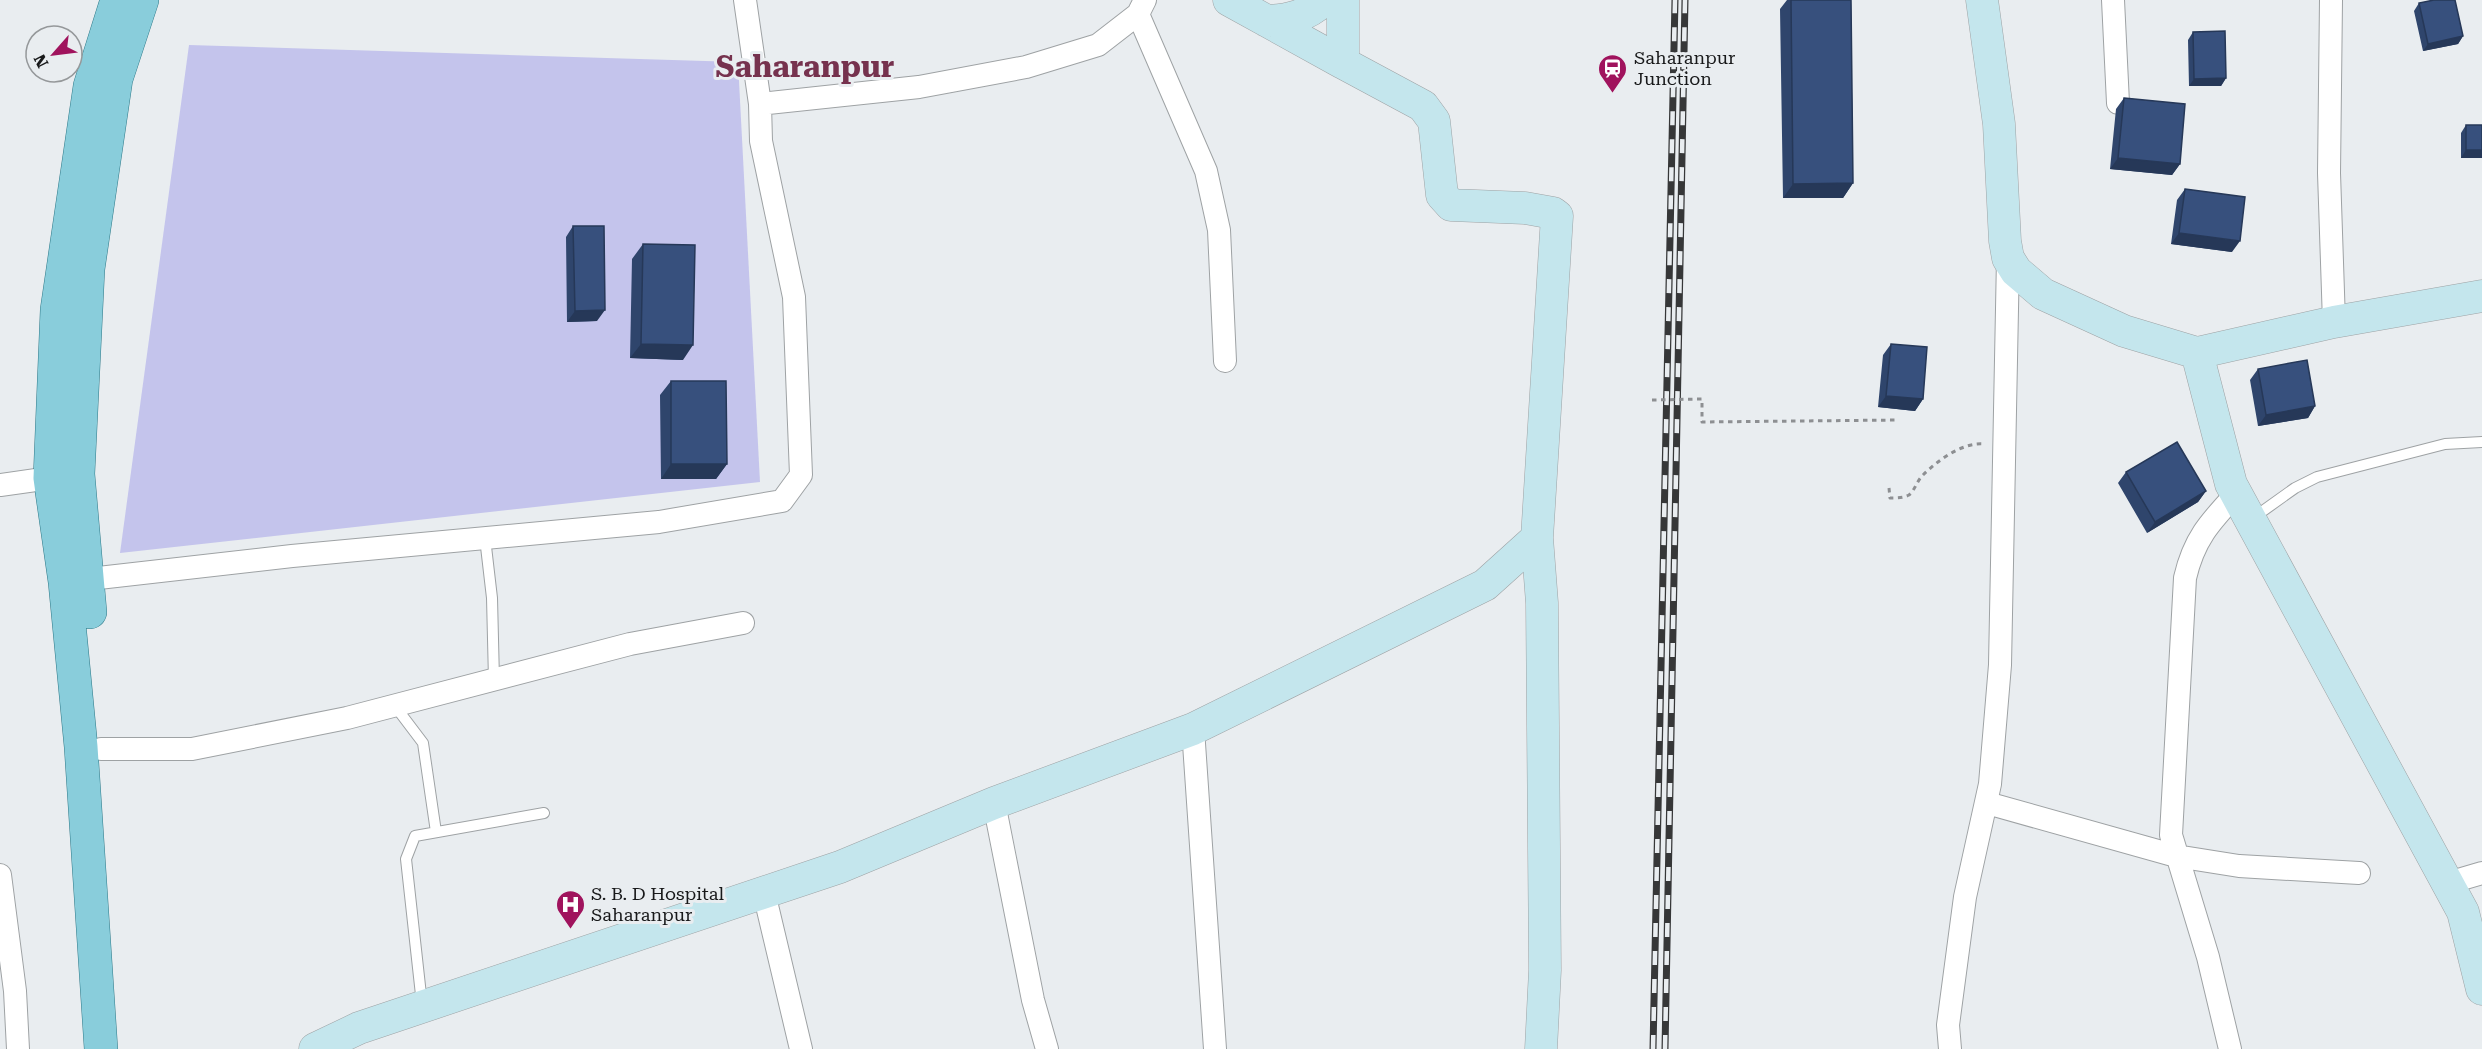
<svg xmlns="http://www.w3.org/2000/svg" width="2482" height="1049" font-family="'Roboto Serif',serif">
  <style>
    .green { fill: #c4c4ec }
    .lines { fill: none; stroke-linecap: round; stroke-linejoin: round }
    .lane-casing { stroke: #9ea2a4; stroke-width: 12 }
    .street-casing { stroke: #9ea2a4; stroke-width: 24 }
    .secondary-casing { stroke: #9ea2a4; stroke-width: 33 }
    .primary-casing { stroke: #2e7988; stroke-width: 34 }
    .path { stroke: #8d8f92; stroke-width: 3; stroke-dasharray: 4.5 4.5; stroke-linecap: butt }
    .lane { stroke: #fff; stroke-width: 10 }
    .street { stroke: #fff; stroke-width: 22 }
    .secondary { stroke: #c4e6ed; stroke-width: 32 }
    .primary { stroke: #89cddb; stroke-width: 33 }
    .rail-casing { stroke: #363738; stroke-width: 7 }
    .rail { stroke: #e9edf0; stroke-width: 4.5; stroke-dasharray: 14; stroke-linecap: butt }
    .path-bridge { stroke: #8d8f92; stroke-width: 3; stroke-dasharray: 4.5 4.5; stroke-linecap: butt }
    .wall { fill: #2f456c }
    .shaded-wall { fill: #263858 }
    .building { fill: #37507d; stroke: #263858; stroke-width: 1.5 }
    .labels { text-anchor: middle; stroke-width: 6; stroke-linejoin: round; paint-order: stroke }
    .poi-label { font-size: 18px; fill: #18191a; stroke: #e9edf0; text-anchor: start }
    .town-label { font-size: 30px; font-weight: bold; fill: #76324e; stroke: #e9edf0 }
  </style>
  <rect width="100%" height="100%" fill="#e9edf0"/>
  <path class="green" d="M189,45l549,17 22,420 -640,71z"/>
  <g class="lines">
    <defs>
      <path id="lane" d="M2253,518l42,-30 22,-11 128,-33 37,-2
        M485,538l7,60 2,82
        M395,706l28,37 13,89
        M422,1004l-16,-145 9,-23 129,-23"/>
      <path id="street" d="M745,0l15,104
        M2113,0l5,103
        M2331,0l-2,173 5,149
        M1138,14l68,157 13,59 6,131
        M0,485l64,-9
        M72,581l220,-25 367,-34 123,-21 19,-26 -7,-178 -33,-156 -1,-37 159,-17 107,-20 72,-22 40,-31 7,-14
        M1193,729l22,320
        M101,749h91l155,-31 283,-74 113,-21
        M994,803l39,197 14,49
        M1987,803l189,53 63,10 120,7
        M0,875l15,116 3,58
        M2448,883l34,-10
        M764,893l37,156
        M1950,1049l-2,-24 17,-128 25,-113 10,-119 8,-407
        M2230,1049l-22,-92 -37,-122 14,-257c9,-39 25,-56 51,-84"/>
      <path id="secondary" d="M1229,0l114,63v-63
        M1982,0l17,124 6,117 3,17 8,13 27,23 81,37 73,22 137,-31 148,-26
        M1267,21c23,-1 39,-5 57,-21
        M2197,353l34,131 232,428 19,77
        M1537,538l5,65 3,367 -4,79
        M315,1049l44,-21 481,-161 154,-64 199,-74 292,-144 52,-47 20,-322 -4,-3 -28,-5 -74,-3 -9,-10 -8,-74 -11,-15 -80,-43"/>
      <path id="primary" d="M90,612l-12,-138 10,-205 28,-190 26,-79
        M101,1049l-20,-302 -16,-165 -15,-104 7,-168 33,-224 27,-86"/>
    </defs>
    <use href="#lane" class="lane-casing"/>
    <use href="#street" class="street-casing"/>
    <use href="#secondary" class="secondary-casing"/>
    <use href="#primary" class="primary-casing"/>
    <path class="path" d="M1889,488l1,10c6,0 13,0 19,-3 6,-5 8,-14 13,-19 15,-15 40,-34 62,-32"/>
    <use href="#lane" class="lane"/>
    <use href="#street" class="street"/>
    <use href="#secondary" class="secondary"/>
    <use href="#primary" class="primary"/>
    <defs>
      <path id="rail" d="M1653,1049l22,-1049
        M1665,1049l20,-1049"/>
    </defs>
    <use href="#rail" class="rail-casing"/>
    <use href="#rail" class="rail"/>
    <path class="path-bridge" d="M1652,400l50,-1v23l196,-2"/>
  </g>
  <path class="wall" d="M1787,0h64l2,183 -10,15h-60l-3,-189z
    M2419,3l44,33 -5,8 -35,7 -9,-40z
    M2193,32l33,46 -5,8h-32l-1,-46z
    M2124,98l56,66 -8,11 -62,-6 6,-60z
    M2466,125l16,33h-21v-25z
    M2185,189l47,63 -61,-8 6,-44z
    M573,226l24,95 -30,1 -1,-85z
    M643,244l40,116 -53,-2 2,-99z
    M1891,344l32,55 -8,12 -37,-4 5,-52z
    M2258,369l57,37 -7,12 -50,8 -8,-46z
    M671,381l56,83 -11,15h-55l-1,-84z
    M2126,472l80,19 -8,11 -51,31 -29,-50z"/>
  <path class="shaded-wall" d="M2463,36l-5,8 -35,7 5,-7z
    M2226,78l-5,8h-32l5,-7z
    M2466,150h16v8h-21z
    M2118,158l62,6 -8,11 -62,-6z
    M1853,183l-10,15h-60l10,-14z
    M2179,233l61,8 -8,11 -61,-8z
    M605,310l-8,11 -30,1 8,-11z
    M641,344l52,1 -10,15 -53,-2z
    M1886,396l37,3 -8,12 -37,-4z
    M2315,406l-7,12 -50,8 8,-11z
    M671,464h56l-11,15h-55z
    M2206,491l-8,11 -51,31 8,-11z"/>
  <path class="building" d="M1791,0h60l2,183 -60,1z
    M2434,0h21l8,36 -35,8 -9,-41z
    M2225,31l1,47 -32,1 -1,-47z
    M2124,98l61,6 -5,60 -62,-6z
    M2466,125h16v25h-16z
    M2185,189l60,8 -5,44 -61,-8z
    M573,226h31l1,84 -30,1z
    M643,244l52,1 -2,100 -52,-1z
    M1891,344l36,3 -4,52 -37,-3z
    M2307,360l8,46 -49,9 -8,-46z
    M671,381h55l1,83h-56z
    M2177,442l29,49 -51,31 -29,-50z"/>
  <defs>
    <symbol id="station-pin" viewBox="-11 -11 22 30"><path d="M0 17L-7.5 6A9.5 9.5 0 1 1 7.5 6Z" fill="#a0135d" stroke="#e9edf0"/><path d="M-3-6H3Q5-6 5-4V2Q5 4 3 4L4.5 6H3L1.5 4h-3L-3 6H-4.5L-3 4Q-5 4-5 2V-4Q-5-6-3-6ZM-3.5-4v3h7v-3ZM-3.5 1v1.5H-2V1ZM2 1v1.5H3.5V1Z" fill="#fff"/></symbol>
    <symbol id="hospital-pin" viewBox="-11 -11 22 30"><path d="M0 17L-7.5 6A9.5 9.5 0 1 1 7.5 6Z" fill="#a0135d" stroke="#e9edf0"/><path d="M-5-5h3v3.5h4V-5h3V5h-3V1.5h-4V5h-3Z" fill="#fff"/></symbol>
  </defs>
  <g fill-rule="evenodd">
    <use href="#station-pin" x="1596" y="52" width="33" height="45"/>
    <use href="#hospital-pin" x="554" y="888" width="33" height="45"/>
  </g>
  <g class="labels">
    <g class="poi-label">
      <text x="1634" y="64">Saharanpur<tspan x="1634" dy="21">Junction</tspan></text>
      <text x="591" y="900">S. B. D Hospital<tspan x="591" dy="21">Saharanpur</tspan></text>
    </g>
    <g class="town-label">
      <text x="805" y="77">Saharanpur</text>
    </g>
  </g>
  <g transform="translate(54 54) rotate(242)"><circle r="28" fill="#e9edf0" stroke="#95989a" stroke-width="1.5"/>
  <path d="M0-4.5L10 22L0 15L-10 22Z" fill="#a0135d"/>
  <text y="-9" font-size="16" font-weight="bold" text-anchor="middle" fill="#18191a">N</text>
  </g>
</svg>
